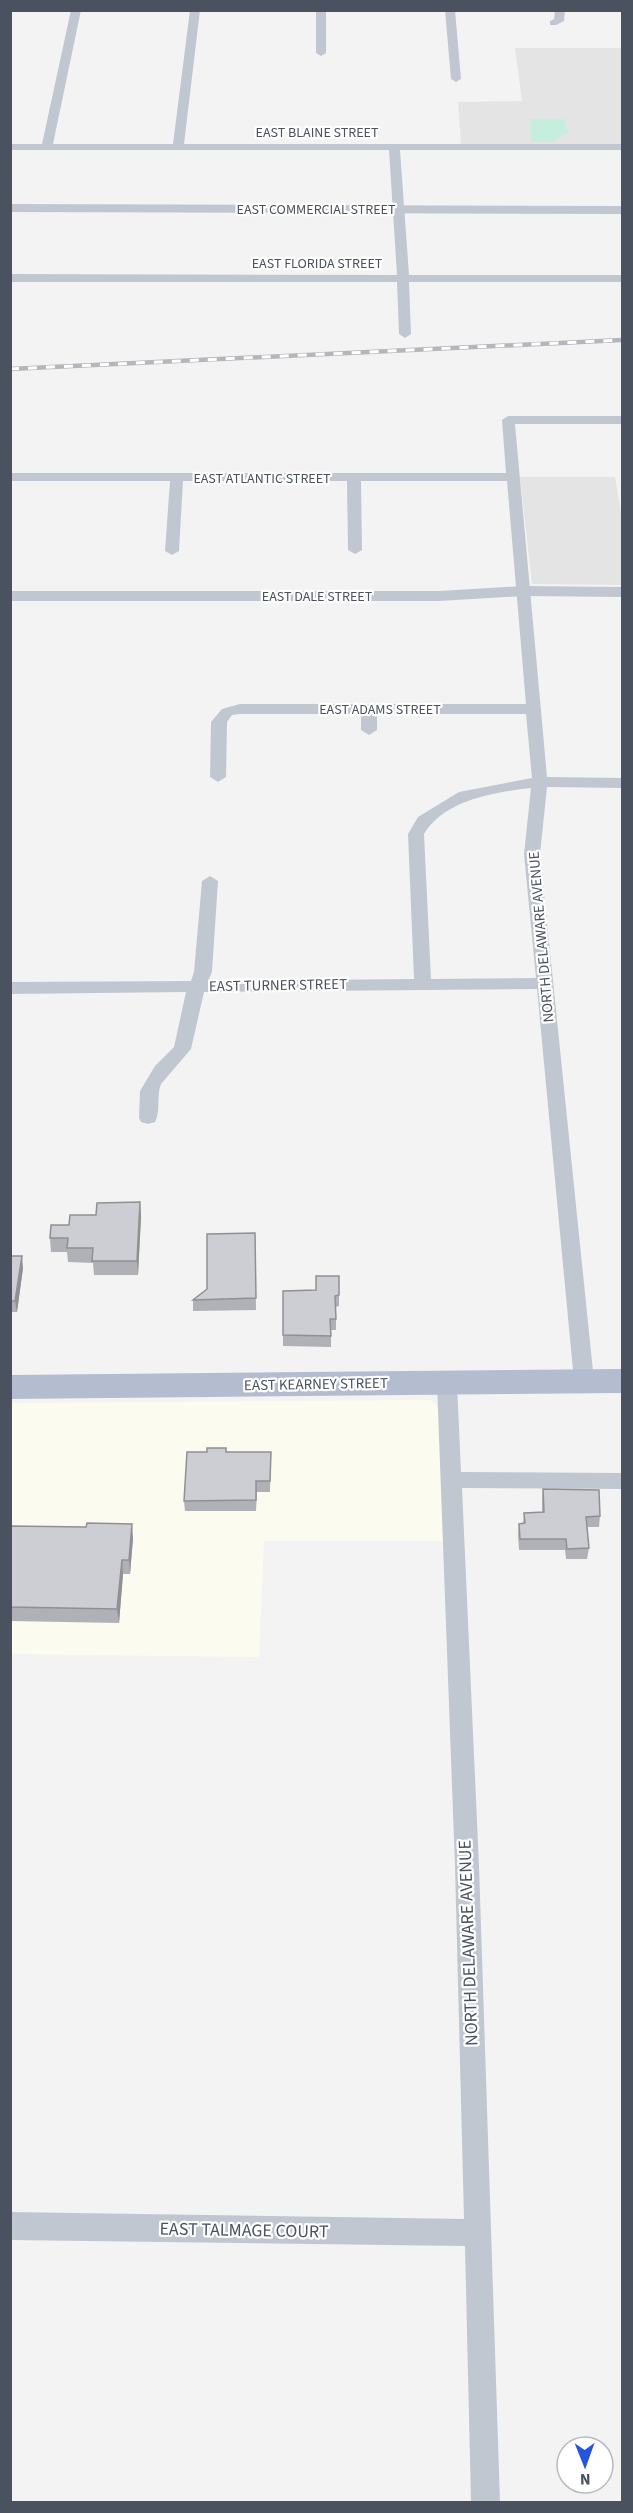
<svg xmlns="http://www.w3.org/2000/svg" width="633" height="2513" font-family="'Source Sans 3',sans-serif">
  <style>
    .commercial { fill: #fcfbef }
    .education { fill: #e5e4e4 }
    .green { fill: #c5eedc }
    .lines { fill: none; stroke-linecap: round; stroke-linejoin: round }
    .minor { fill: #c1c7d0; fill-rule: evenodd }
    .tertiary { fill: #c1c7d0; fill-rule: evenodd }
    .primary { fill: #b4bdcf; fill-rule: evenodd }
    .rail-casing { stroke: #b5b6bc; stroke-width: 4.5 }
    .rail { stroke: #fff; stroke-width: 3; stroke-dasharray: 9; stroke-linecap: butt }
    .wall { fill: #b0b1b6 }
    .shaded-wall { fill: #909094 }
    .building { fill: #cdced4; stroke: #909094; stroke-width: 1.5 }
    .labels { text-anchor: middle; stroke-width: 4.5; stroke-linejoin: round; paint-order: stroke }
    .far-street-label { font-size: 14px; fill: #4b525f; stroke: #fff }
    .street-label { font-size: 15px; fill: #4b525f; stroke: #fff }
    .near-street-label { font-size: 18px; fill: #4b525f; stroke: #fff }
  </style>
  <rect width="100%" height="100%" fill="#f4f3f3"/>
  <path class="commercial" d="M431,1400l5,4 5,11 3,126h-180l-5,116 -248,-3v-251z"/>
  <path class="education" d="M515,48h107v96h-161l-3,-42 64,-1z
    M520,477h95l7,41v67l-90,-1z"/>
  <path class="green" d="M530,119h35l3,14 -11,5 -1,4h-25z"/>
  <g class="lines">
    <path class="minor" d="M71,10h10l-28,134h120l17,-134h10l-16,134h438v6h-222l9,125h213v7h-213l2,52 -6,4 -6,-4 -2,-52h-387v-8l387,1 -8,-125h-379v-6h32z
      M316,10h10v43l-5,3 -5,-3z
      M445,10h10l6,69 -5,3 -5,-3z
      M555,10h10l-1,11 -8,4h-6v-4l4,-2z
      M508,416h114v8h-107l32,353 75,1v10l-75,-1 -7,67 54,527 -3,5 -7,3 -7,-3 -3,-5 -37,-392 -333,3 -13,57 -30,35c-5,13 0,27 -6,38l-7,2 -7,-2 -2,-4 1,-27 15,-25 19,-19 12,-55 -176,2v-12l181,-1 3,-9 8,-91 8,-5 8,5 -6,91 -4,9 206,-2 -6,-145 10,-17 41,-25 73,-14 -6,-64h-149v16l-8,5 -8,-5v-16h-121l-8,1 -5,7 -1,55 -8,5 -8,-5 1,-55 11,-13 18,-5h286l-19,-223h-146l1,69 -7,4 -7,-4 -1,-69h-164l-4,70 -7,4 -7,-4 5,-70h-160v-8h496l-4,-53zM531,788l-7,66 12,124 -105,1 -7,-145c20,-34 71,-42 107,-46z
      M447,1375l7,3 3,5 4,89 161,1v16l-160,-1 17,378 21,636h-29l-6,-256 -455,-6v-28l454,7 -9,-353 -18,-483 3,-5z"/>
    <path class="tertiary" d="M10,204l612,2v8l-612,-2z
      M524,586l98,1v10l-98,-1 -85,5h-429v-10h429z"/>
    <path class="primary" d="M622,1369v24l-612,6v-24z"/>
    <defs>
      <path id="rail" d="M10,369l612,-29"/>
    </defs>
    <use href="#rail" class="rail-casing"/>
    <use href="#rail" class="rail"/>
  </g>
  <path class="wall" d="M140,1202l1,15 -3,58h-44l-1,-12 -25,-1 -1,-10h-16l-1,-14 19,-13 27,-10z
    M255,1233l1,77 -63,1v-11l14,-11z
    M10,1256l13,12 -6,44h-7z
    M339,1276v30l-3,1v23h-5v17l-48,-1v-55l33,-1z
    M226,1452h45l-1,40h-13l-1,19h-71l-1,-10z
    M543,1489l57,27 -1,11h-12l2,21 -2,11h-21l-1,-9h-46l-1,-15 1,-11h4l1,-11 18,-1v-12z
    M10,1526l123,12 -3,36h-7l-4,49 -109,-2z"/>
  <path class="shaded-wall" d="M140,1202l1,15 -3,58 -1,-14z
    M22,1256l1,12 -6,44 -2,-11z
    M132,1524l1,14 -3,36 -1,-14z
    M122,1560l1,14 -4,49 -2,-14z"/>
  <path class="building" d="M140,1202l-3,59h-45l1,-13h-26l1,-10h-18l1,-13h18l1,-10h26l1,-12z
    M255,1233l1,65 -63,2 14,-11v-55z
    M10,1256h12l-7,45h-5z
    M316,1276h23v19l-4,1 1,23h-6l1,17 -48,-1v-44l33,-1z
    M207,1448h19v4h45l-1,29h-14v19l-72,1 3,-49h20z
    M543,1489l56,1 1,26 -14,1 3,31 -22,1 -1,-10h-46l-1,-15 6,-1 -1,-10 20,-1z
    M87,1523l45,1 -3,36h-7l-5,49 -107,-2v-81l76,1z"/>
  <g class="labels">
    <g class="far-street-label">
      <text x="317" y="137">EAST BLAINE STREET</text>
      <text x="316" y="214">EAST COMMERCIAL STREET</text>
      <text x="317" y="268">EAST FLORIDA STREET</text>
      <text x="262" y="483">EAST ATLANTIC STREET</text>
      <text x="317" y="601">EAST DALE STREET</text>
      <text x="380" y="714">EAST ADAMS STREET</text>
    </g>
    <g class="street-label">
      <text transform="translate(541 937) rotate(-95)" y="5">NORTH DELAWARE AVENUE</text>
      <text transform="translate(278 985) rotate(-1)" y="5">EAST TURNER STREET</text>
      <text transform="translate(316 1384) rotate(-1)" y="5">EAST KEARNEY STREET</text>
    </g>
    <g class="near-street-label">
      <text transform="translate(468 1943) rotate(-92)" y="6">NORTH DELAWARE AVENUE</text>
      <text transform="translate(244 2230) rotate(1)" y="6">EAST TALMAGE COURT</text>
    </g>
  </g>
  <rect width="633" height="2513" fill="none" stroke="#4b525f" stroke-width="24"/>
  <g transform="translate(585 2465) rotate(179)"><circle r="28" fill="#ffffff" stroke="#b7babf" stroke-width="1.5"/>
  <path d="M0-4.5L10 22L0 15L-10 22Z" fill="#2455dd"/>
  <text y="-9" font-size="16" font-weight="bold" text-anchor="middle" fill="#4b525f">N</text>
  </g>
</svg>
